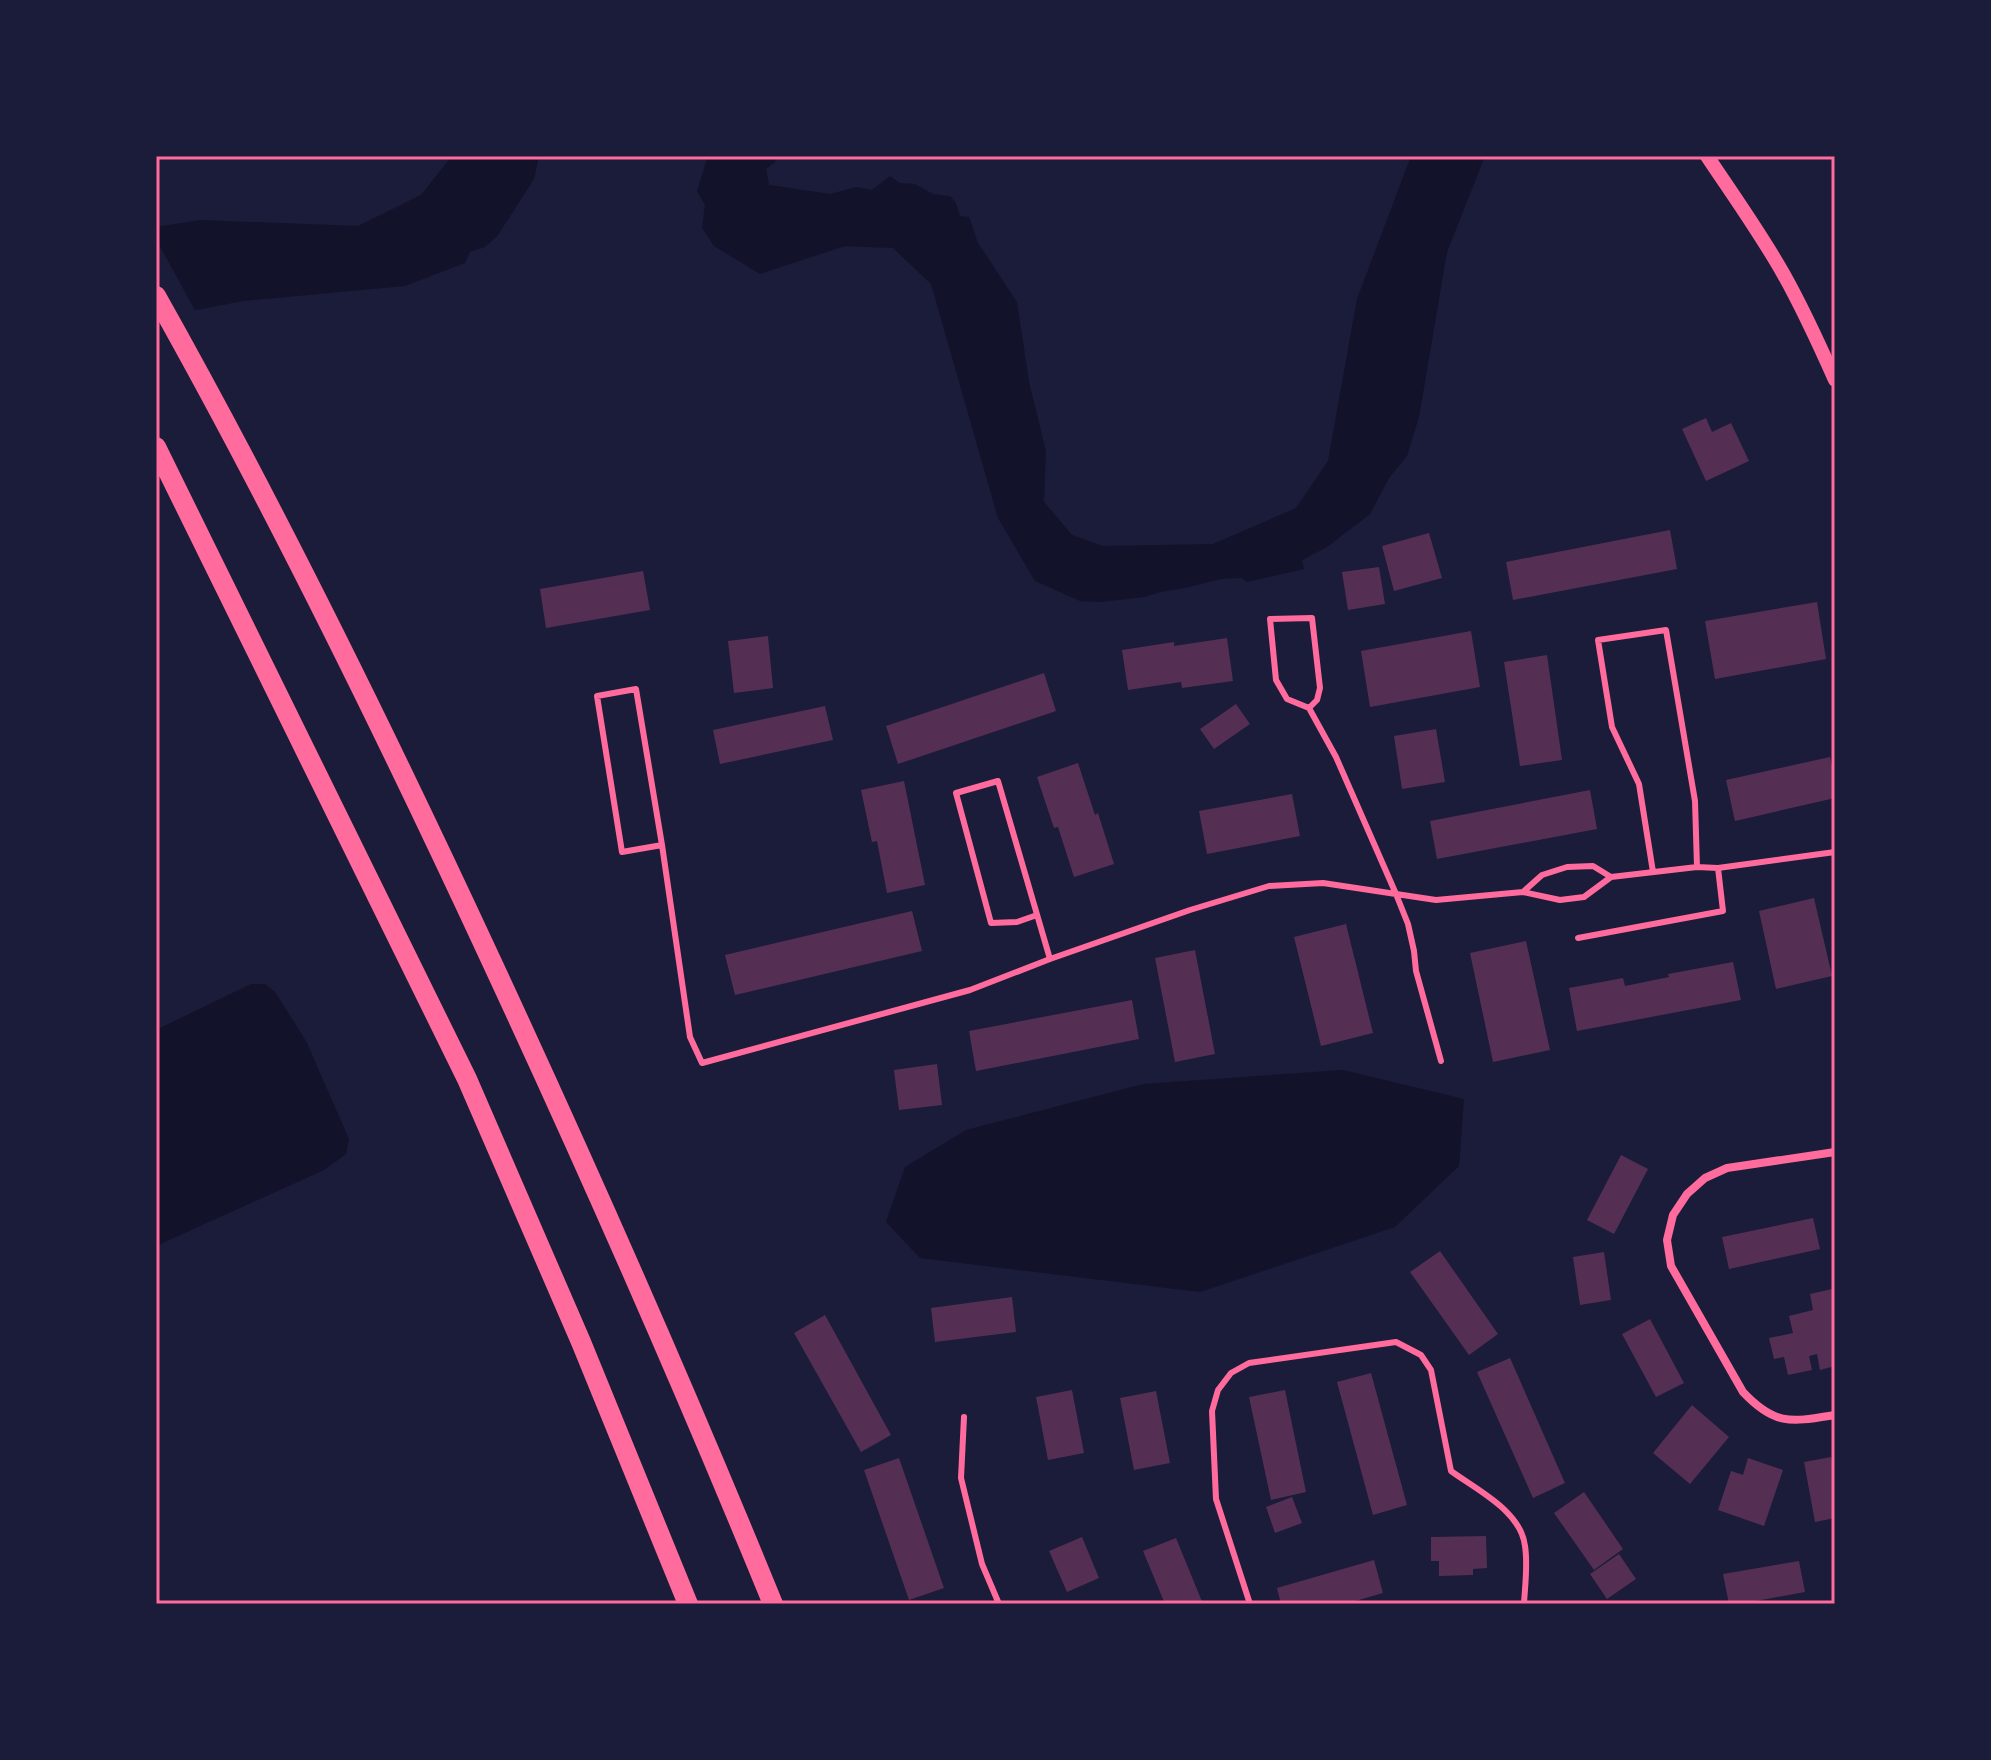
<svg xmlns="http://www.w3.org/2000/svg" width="1991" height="1760" font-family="'PT Sans Narrow',sans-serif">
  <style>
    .water { fill: #12122b }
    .pier { fill: #1b1b3a }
    .building { fill: #542f53 }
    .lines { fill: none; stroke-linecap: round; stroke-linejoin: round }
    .service { stroke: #ff6b9d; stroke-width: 6 }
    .minor { stroke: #ff6b9d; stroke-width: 8 }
    .tertiary { stroke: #ff6b9d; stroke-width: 14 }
    .motorway { stroke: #ff6b9d; stroke-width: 20 }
    .neatline { fill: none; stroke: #ff6b9d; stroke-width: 3 }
  </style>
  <rect width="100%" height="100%" fill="#1b1b3a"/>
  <path class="water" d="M452,156h87l-5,23 -36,56 -13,12 -15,5 -5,11 -60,23 -162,15 -87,17v-91l44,-7 158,6 63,-31z
    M708,156h68l-1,6 -9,7 3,16 61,9 27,-7 15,3 18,-14 10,7 15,1 18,10 17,2 6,7 4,13 9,1 9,26 39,59 12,80 17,69 -2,51 28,33 31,11 110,-2 83,-36 32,-47 29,-162 54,-143h74l-38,96 -28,165 -12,39 -18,22 -19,36 -43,33 -25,13 2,9 -57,13 -5,-4 -21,1 -36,9 -25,4 -15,5 -45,5 -20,-1 -45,-20 -37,-63 -67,-234 -38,-36 -48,-2 -85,28 -46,-28 -12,-18 3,-23 -8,-14z
    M251,984h14l10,8 31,49 43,98 -3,15 -22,16 -168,76v-216z
    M1343,1070l121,29 -5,67 -64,61 -195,65 -280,-34 -34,-36 19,-55 61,-37 177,-46z"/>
  <path class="pier" d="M156,239l41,75 -41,8z"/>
  <path class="building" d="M1706,418l6,14 19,-9 18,38 -43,20 -24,-52z
    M1670,530l7,39 -164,31 -7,-38z
    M1429,533l13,45 -48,13 -12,-45z
    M1379,567l6,37 -37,6 -6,-38z
    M643,571l7,39 -104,18 -6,-39z
    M1817,602l9,57 -111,20 -10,-58z
    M1471,631l9,56 -110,20 -9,-56z
    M768,636l5,52 -39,5 -6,-52z
    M1227,638l6,43 -51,7 -1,-6 -53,8 -6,-40 52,-8v4z
    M1547,655l15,105 -42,6 -16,-104z
    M1044,673l12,38 -158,53 -12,-38z
    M1236,704l14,20 -36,25 -14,-20z
    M825,706l8,34 -113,24 -7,-34z
    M1436,729l9,53 -43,7 -8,-53z
    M1830,757l5,23v18l-100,23 -9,-41z
    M1078,763l17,52 3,-2 16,51 -40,13 -16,-50 -4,1 -17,-51z
    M904,781l21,104 -38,8 -10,-52 -5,1 -11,-52z
    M1590,790l7,39 -160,30 -7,-38z
    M1292,794l8,42 -93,18 -8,-43z
    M1814,898l18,78 -56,13 -17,-78z
    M912,911l10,40 -187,44 -10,-40z
    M1346,924l27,109 -52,13 -27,-109z
    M1526,941l24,109 -57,12 -23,-109z
    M1195,950l20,104 -40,8 -20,-104z
    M1733,962l8,38 -164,31 -8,-43 54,-10 2,8 44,-9 -1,-3z
    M1132,1000l7,39 -163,32 -7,-40z
    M937,1064l5,41 -43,5 -5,-40z
    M1621,1155l27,14 -34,65 -27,-14z
    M1813,1218l7,31 -91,20 -7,-32z
    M1440,1251l58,83 -29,21 -59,-83z
    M1604,1252l7,48 -31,5 -7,-48z
    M1832,1289l3,14v63l-15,4 -3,-16 -8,2 3,14 -24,5 -4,-18 -10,2 -5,-21 24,-5 -4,-17 24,-6 -3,-16z
    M1012,1297l4,35 -81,10 -4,-34z
    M825,1315l66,120 -30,17 -67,-119z
    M1650,1319l34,64 -28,14 -34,-63z
    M1510,1358l55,125 -32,15 -56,-126z
    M1371,1373l36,132 -34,10 -36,-133z
    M1072,1390l12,63 -36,7 -12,-63z
    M1285,1390l21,102 -35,8 -22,-103z
    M1156,1391l14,72 -36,7 -14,-72z
    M1692,1405l37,32 -39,47 -37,-31z
    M1831,1457l4,17v44l-20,4 -11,-60z
    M899,1458l45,130 -35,12 -45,-130z
    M1748,1458l35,12 -19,56 -46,-16 13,-39 12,4z
    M1584,1492l39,57 -29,21 -40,-57z
    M1292,1497l10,26 -27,10 -9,-26z
    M1486,1536l1,32 -14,1v6l-34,1v-15h-8v-24z
    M1082,1537l17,41 -32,14 -18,-41z
    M1176,1538l27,66h-38l-22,-53z
    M1619,1554l17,25 -29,20 -17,-25z
    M1374,1560l9,33 -38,11h-64l-4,-16z
    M1799,1561l6,31 -65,12h-11l-6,-30z"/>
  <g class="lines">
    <path class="service" d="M1309,708l-22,-9 -11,-19 -6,-61 42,-1 8,70 -3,12 -8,8 27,49 60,137 40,6 87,-8 37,8 24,-3 27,-20 86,-10 21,1 117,-16
      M662,845l-40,7 -25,-156 39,-7 26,156 28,192 12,26 268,-73 80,-31 140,-49 79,-24 54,-3 73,11 12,30 6,27 2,20 25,90
      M1653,872l-14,-88 -27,-57 -14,-87 68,-10 29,171 2,66
      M1523,892l19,-17 25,-8 26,-1 18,11
      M1037,915l-20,7 -26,1 -35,-130 42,-12 52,178
      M1578,938l145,-27 -5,-43
      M964,1417l-3,61 21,86 17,40
      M1250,1604l-34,-105 -4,-88 6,-21 13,-17 18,-10 147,-21 25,13 10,15 20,101c26,19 70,40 74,75 3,19 0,39 -1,58"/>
    <path class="minor" d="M1835,1152l-108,16 -22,10 -18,16 -14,21 -6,25 4,26 72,126c32,34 48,30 92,23"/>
    <path class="tertiary" d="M1707,156c26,39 54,78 77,119 19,34 35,69 51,105"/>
    <path class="motorway" d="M156,296c121,215 230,438 334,662 99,213 194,428 283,646
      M156,447l311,632 114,263 107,262"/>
  </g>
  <rect width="1991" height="1760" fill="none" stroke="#1b1b3a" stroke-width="316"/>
  <rect x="158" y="158" width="1675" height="1444" class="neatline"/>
</svg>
